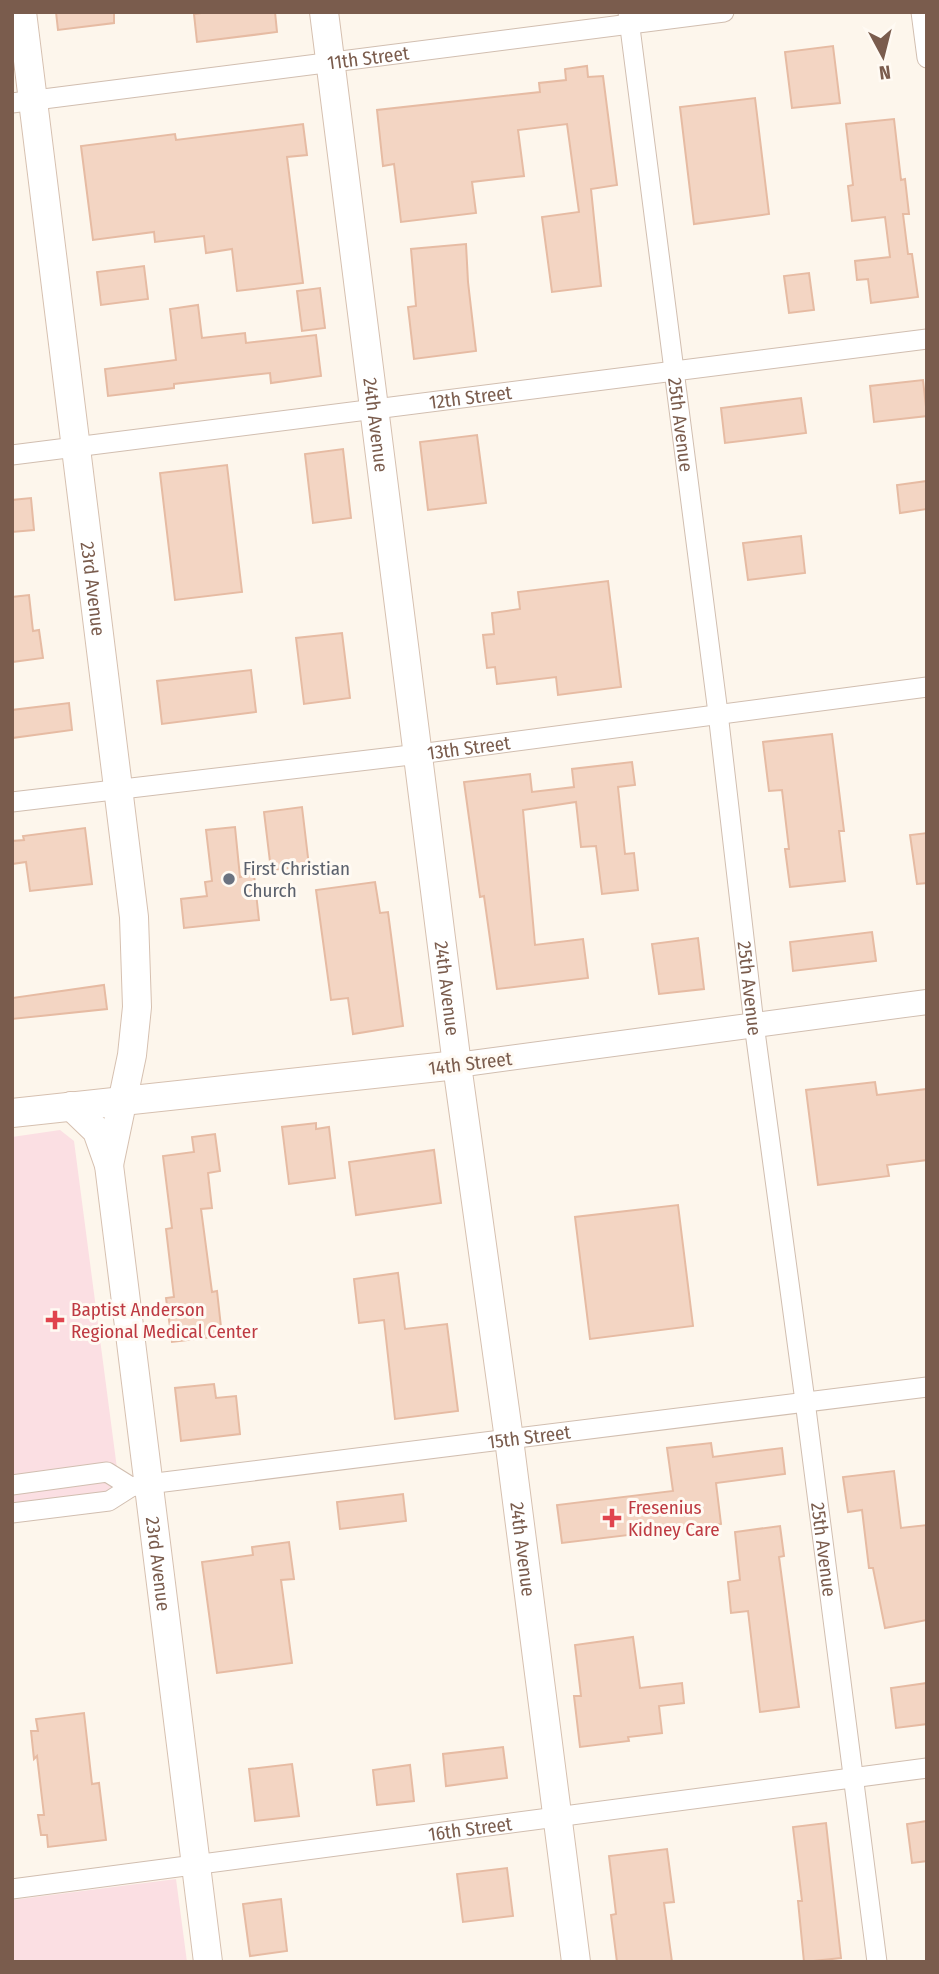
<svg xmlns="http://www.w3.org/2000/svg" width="939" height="1974" font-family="'Fira Sans Condensed',sans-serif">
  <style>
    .medical { fill: #fbdfe3 }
    .building { fill: #f3d5c3; stroke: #e6bba3; stroke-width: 2 }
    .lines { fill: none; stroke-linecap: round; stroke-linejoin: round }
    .minor-casing { stroke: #d1beb0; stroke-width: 21 }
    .tertiary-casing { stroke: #d1beb0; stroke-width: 26 }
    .secondary-casing { stroke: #d6c0b0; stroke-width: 30 }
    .minor { stroke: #fff; stroke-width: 19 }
    .tertiary { stroke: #fff; stroke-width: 24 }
    .secondary { stroke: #fff; stroke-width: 28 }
    .worship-dot { fill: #6b7280; stroke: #fffaf3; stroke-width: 2.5 }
    .health-dot { fill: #e0444e; stroke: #fffaf3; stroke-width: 2.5 }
    .labels { text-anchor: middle; stroke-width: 6; stroke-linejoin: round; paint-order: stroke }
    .street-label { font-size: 19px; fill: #7a5c4d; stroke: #fffaf3 }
    .worship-label { font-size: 19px; fill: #5b616d; stroke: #fffaf3; text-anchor: start }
    .health-label { font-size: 19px; fill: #be3a42; stroke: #fffaf3; text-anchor: start }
  </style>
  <rect width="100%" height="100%" fill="#fdf6ec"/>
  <path class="medical" d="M60,1130l14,11 47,358 -109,15v-377z
    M176,1879l11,83h-175v-62z"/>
  <path class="building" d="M56,12h58v11l-56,7z
    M209,12h66l2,20 -80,10 -3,-28z
    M833,46l7,57 -48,5 -7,-56z
    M587,66l1,11 15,-1 14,109 -26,4 10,97 -49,6 -10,-75 37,-5 -12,-88 -49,6 6,46 -52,6 4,31 -75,9 -7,-58 -11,2 -6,-56 163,-18 -1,-9 27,-3 -1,-11z
    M755,98l14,116 -75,10 -14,-117z
    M894,119l7,61 4,-1 4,35h-6l5,40h4l6,43 -47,6 -3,-24 -11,1 -2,-19 35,-4 -5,-40 -33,4 -4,-35 5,-1 -7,-61z
    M303,124l4,31 -20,2 16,126 -66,8 -5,-42 -26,4 -2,-17 -49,6 -1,-10 -61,8 -12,-94 94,-12 1,6z
    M466,244l2,38 8,69 -62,8 -6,-52 8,-1 -5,-57z
    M144,266l4,33 -47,6 -4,-33z
    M809,273l5,37 -25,3 -5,-37z
    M320,288l5,40 -23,3 -5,-40z
    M198,305l4,33 43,-5 1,10 70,-8 5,41 -50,7 -1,-10 -96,11v4l-66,8 -3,-27 71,-9 -6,-51z
    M923,380l4,36 -53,6 -4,-36z
    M801,398l5,35 -81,10 -4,-35z
    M477,435l9,68 -58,7 -8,-68z
    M343,449l8,69 -38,5 -8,-69z
    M227,465l15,127 -67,8 -15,-127z
    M927,481v28l-27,4 -3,-28z
    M31,498l3,32 -22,2v-32z
    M801,536l4,37 -57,7 -5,-37z
    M608,581l13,106 -63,8 -2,-18 -59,7 -2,-17 -8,1 -4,-33 11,-1 -2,-21 28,-4 -2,-17z
    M29,595l4,36 6,-1 4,28 -31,4v-65z
    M342,633l8,65 -46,6 -8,-66z
    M251,670l5,42 -94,12 -5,-43z
    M69,703l3,27 -60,8v-28z
    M832,734l12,97h-5l6,50 -55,6 -5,-38h4l-7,-59 -13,1 -6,-49z
    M632,762l3,23 -17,2 7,67 9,-1 4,37 -36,4 -6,-48 -15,1 -5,-45 -53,8 12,135 48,-6 5,39 -91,11 -13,-93 -4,1 -16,-115 66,-8 2,18 42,-5 -2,-18z
    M302,807l7,59 -38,4 -7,-58z
    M235,827l5,50 14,-2 5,45 -75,8 -3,-29 26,-3 -2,-14 7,-1 -6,-51z
    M85,828l7,56 -62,7 -4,-29 -14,2v-23l12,-1 -1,-4z
    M927,833v50l-10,1 -7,-49z
    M375,882l5,31 8,-1 15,114 -50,8 -5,-36 -17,2 -15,-110z
    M872,932l4,29 -83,10 -3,-29z
    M698,938l6,51 -45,5 -7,-50z
    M104,985l3,24 -95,10v-21z
    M875,1082l2,13 50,-6v71l-40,5 2,11 -71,9 -12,-95z
    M316,1123v6l13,-2 6,51 -46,6 -7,-57z
    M215,1134l5,37 -12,2 4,35 -11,1 11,83 5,-1 5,45 -50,6 -6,-44 8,-1 -8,-68 6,-1 -9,-72 31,-4 -2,-15z
    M434,1150l7,53 -85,12 -7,-53z
    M678,1205l15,121 -103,13 -15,-122z
    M398,1273l7,56 42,-5 11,87 -63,8 -11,-99 -25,3 -5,-44z
    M214,1384l2,14 20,-2 4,38 -59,7 -6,-53z
    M711,1443l2,14 69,-9 3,26 -69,9 5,41 -159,19 -5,-38 116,-14 -6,-43z
    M894,1471l7,57 26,-3v95l-42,8 -12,-60h-4l-7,-58 -14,2 -5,-35z
    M403,1494l3,27 -66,8 -3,-27z
    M780,1526l4,30 -5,1 20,150 -39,5 -12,-101 -17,2 -3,-31 12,-2 -5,-48z
    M289,1542l5,37 -13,1 11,83 -75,10 -15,-111 51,-7 -1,-8z
    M633,1637l7,51 42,-5 2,20 -25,3 3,27 -34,4 1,4 -49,6 -6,-51h7l-6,-51z
    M927,1683v41l-31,4 -5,-40z
    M84,1713l8,71 7,-1 7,57 -58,7 -1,-12h-6l-3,-20h6l-7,-59 -3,3 -3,-28h7l-2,-12z
    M503,1747l4,31 -61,8 -3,-32z
    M292,1764l7,52 -44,5 -6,-52z
    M410,1765l4,36 -37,4 -4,-35z
    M927,1821v40l-15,2 -5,-39z
    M826,1823l15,135 -37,4 -6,-61h4l-9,-74z
    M667,1849l7,53 -10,1 8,59h-55l-6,-47 5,-1 -7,-58z
    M507,1868l6,48 -50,6 -6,-48z
    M281,1899l6,52 -37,5 -7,-52z"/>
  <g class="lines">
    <defs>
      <g id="minor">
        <path id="s1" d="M628,12l90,701 36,311 51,377 72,561"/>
        <path d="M921,12l6,46"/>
        <path id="s2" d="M12,103l712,-91"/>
        <path id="s3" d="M12,455l915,-116"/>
        <path id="s4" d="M12,802l407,-48 508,-67"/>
        <path d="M12,1485l95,-13 24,15"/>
        <path id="s5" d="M12,1513l97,-12 22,-14 17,-3 779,-97"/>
        <path id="s6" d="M12,1889l915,-121"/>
      </g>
      <path id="tertiary" d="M457,1065l470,-63"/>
      <g id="secondary">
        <path id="s7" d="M22,12l112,905 3,90 -5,48 -23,110"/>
        <path id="s8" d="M324,12l133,1053 52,374 67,523"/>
        <path id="s9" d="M71,1106l26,25 12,34 99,797"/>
        <path d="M12,1113l445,-48"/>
      </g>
    </defs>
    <use href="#minor" class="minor-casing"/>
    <use href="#tertiary" class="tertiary-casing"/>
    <use href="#secondary" class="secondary-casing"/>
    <use href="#minor" class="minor"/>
    <use href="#tertiary" class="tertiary"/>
    <use href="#secondary" class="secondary"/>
  </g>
  <circle class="worship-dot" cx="229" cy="879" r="7"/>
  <g class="health-dot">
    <path d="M51.5 1309.5h7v7h7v7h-7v7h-7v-7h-7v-7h7z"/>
    <path d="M608.5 1507.5h7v7h7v7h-7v7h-7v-7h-7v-7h7z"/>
  </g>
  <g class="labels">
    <g class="street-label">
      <text dy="7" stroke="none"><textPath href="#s2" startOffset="359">11th Street</textPath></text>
      <text dy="7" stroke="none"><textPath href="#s3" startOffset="462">12th Street</textPath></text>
      <text dy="7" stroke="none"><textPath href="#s8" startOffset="416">24th Avenue</textPath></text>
      <text dy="7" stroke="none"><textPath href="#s1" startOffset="416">25th Avenue</textPath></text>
      <text dy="7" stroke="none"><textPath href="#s7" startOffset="581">23rd Avenue</textPath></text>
      <text dy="7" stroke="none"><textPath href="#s4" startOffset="460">13th Street</textPath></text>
      <text dy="7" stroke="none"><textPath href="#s8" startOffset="984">24th Avenue</textPath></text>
      <text dy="7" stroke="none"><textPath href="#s1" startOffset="984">25th Avenue</textPath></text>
      <text transform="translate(470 1063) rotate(-7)" y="7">14th Street</text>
      <text dy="7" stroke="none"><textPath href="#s5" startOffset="525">15th Street</textPath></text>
      <text dy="7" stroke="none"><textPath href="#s8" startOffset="1550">24th Avenue</textPath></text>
      <text dy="7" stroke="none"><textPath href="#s1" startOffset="1550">25th Avenue</textPath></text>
      <text dy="7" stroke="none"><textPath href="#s9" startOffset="474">23rd Avenue</textPath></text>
      <text dy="7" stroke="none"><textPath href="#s6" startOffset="462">16th Street</textPath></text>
    </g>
    <g class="worship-label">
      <text x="243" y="875">First Christian<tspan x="243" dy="22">Church</tspan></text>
    </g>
    <g class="health-label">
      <text x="71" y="1316">Baptist Anderson<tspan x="71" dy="22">Regional Medical Center</tspan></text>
      <text x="628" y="1514">Fresenius<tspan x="628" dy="22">Kidney Care</tspan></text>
    </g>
  </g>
  <rect width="939" height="1974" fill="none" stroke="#7a5c4d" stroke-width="28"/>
  <g transform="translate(883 56) rotate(173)" stroke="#fffaf3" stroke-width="5" paint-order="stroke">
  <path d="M0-5L12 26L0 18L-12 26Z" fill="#7a5c4d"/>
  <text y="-10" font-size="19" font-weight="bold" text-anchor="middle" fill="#7a5c4d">N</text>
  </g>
</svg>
